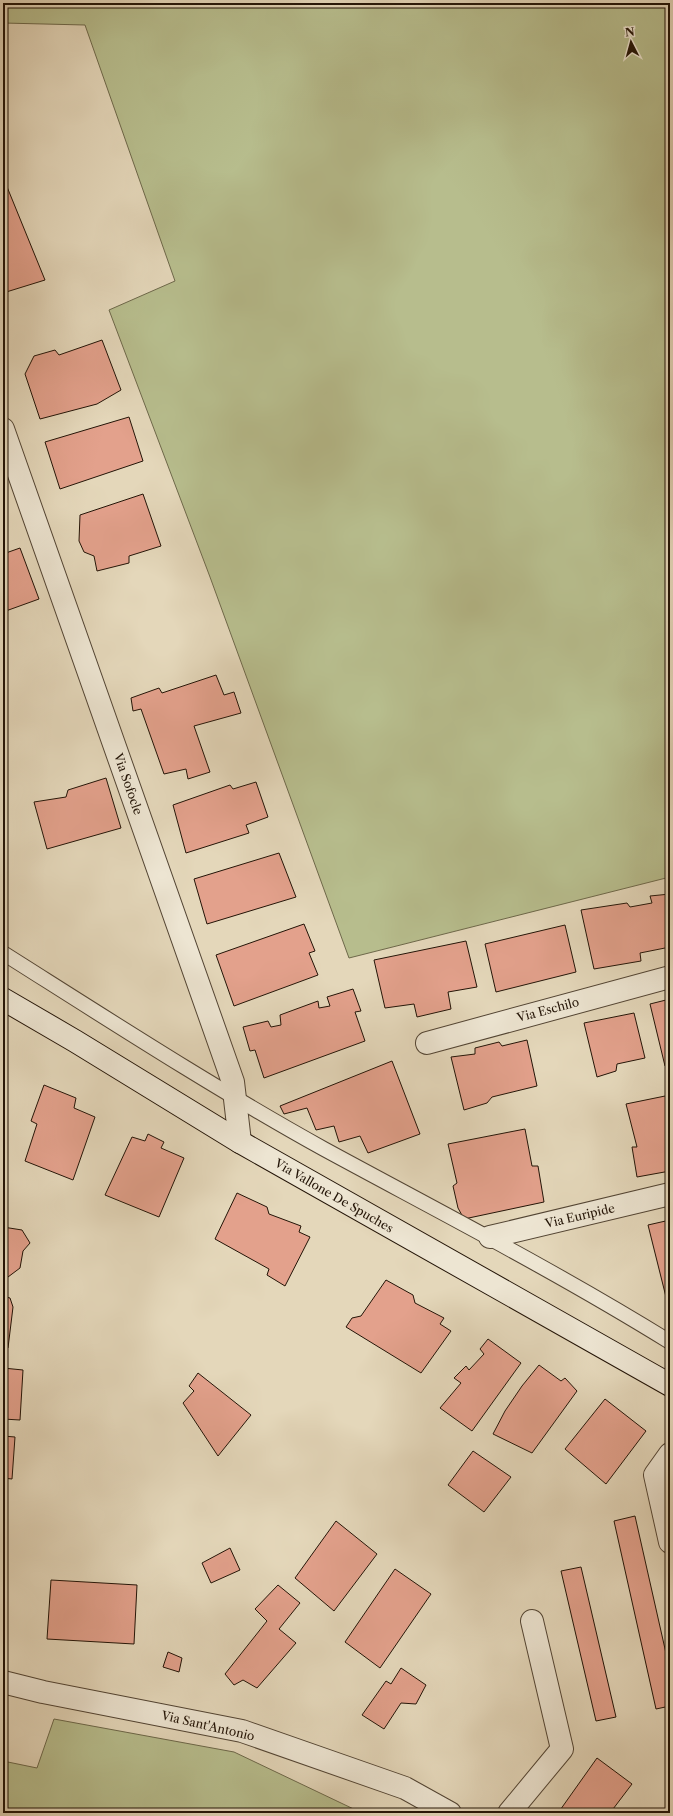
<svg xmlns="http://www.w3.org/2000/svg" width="673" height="1816" font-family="'Libre Caslon Text',serif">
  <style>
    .green { fill: #b7bd8d; stroke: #6d684a }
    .building { fill: #e3a18c; stroke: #231407 }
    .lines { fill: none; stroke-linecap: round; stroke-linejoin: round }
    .lane-casing { stroke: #534534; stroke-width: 16 }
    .street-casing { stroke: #534534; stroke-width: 24 }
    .secondary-casing { stroke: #231407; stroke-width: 24 }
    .lane { stroke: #ede5d2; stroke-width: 14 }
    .street { stroke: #ede5d2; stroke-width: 22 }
    .secondary { stroke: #ede5d2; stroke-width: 22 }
    .labels { text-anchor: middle; stroke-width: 4; stroke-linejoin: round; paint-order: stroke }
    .street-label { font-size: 12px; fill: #231407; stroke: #ede5d2 }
  </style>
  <rect width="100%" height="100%" fill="#e4d7ba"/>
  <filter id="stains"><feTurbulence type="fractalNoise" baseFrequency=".005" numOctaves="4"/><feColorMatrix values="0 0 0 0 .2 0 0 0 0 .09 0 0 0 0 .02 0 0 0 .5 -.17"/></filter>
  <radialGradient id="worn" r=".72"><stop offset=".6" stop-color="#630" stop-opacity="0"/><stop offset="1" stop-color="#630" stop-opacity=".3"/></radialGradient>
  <path class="green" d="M3,3h667v874l-321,81 -139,-381 -101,-267 66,-29 -90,-256 -82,-2z
    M54,1719l180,33 128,61h-359v-52l34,7z"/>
  <path class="building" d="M3,177l42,103 -42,13z
    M102,340l19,50 -24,14 -57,15 -15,-45 9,-18 21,-6 4,5z
    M129,417l14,44 -83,28 -15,-47z
    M143,494l18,52 -32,10v7l-32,8 -3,-15 -10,-4 -5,-11 1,-26z
    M20,548l19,51 -36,13v-58z
    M216,675l8,20 10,-3 7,21 -47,13 16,46 -22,7 -2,-10 -22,5 -23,-65 -8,2 -2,-13 28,-10 3,5z
    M106,778l15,50 -74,21 -13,-47 32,-5 2,-7z
    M256,782l12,35 -22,8 3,8 -63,20 -13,-48 57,-20 3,4z
    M279,853l17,44 -89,27 -13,-45z
    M670,894v53l-30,6 1,8 -47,8 -13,-59 46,-7 3,4 22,-4 -2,-7z
    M304,924l11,27 -6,2 9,22 -84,31 -18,-51z
    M565,925l11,47 -80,20 -11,-48z
    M466,941l11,46 -29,5 3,17 -34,8 -3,-13 -29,4 -11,-48z
    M353,989l8,22 -6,1 10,29 -101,37 -9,-28 -5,1 -7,-24 25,-6 3,6 10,-2 -1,-10 38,-14 1,7 11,-2 -3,-9z
    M670,999v65l-5,2 -15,-62z
    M634,1013l11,45 -28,6 -1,7 -19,6 -13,-54z
    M527,1040l10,46 -45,11 -5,6 -23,7 -13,-53 24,-3v-6l24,-6 3,4z
    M392,1061l28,73 -52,19 -8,-17 -21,6 -5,-16 -18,4 -9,-22 -23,6 -4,-8z
    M44,1085l32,13 -2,10 21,9 -22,63 -48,-19 12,-37 -6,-3z
    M670,1095v76l-33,6 -5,-30h5l-11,-43z
    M525,1129l7,37h6l6,36 -80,17 -6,-11 -5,-22 4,-3 -9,-39z
    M148,1134l16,8 -3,6 23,10 -25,59 -54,-22 27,-58 13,4z
    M237,1193l30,14 2,7 32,12 -2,6 11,5 -25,49 -18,-11 2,-6 -54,-30z
    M670,1220v75l-4,2 -18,-72z
    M3,1227l19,3 8,13 -7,8 -3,17 -12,9 -5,-6z
    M386,1280l27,15 2,8 29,15 -4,6 11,7 -30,42 -75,-46 6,-9 9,-2z
    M3,1296l7,2 3,9 -5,41 -5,-1z
    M488,1339l33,24 -49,68 -32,-23 21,-25 -7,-5 12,-12 3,4 15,-16 -4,-5z
    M539,1365l22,16 4,-3 12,13 -45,62 -39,-19 12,-23 17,-25z
    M3,1368l20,2 -3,50 -17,-1z
    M198,1373l53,42 -33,41 -35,-53 11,-12 -5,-5z
    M605,1399l41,32 -40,53 -41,-35z
    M3,1436l12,1 -3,42 -9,-1z
    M473,1451l38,26 -27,35 -36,-27z
    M635,1516l35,155v35l-14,3 -42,-188z
    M336,1521l41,33 -43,57 -39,-33z
    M230,1548l10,22 -29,13 -9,-20z
    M581,1567l35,150 -20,4 -35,-150z
    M395,1569l36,25 -51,74 -35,-26z
    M51,1580l86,5 -3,59 -87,-5z
    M278,1585l22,18 -21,26 17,14 -39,45 -14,-8 -9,5 -9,-11 42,-53 -12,-12z
    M168,1652l14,6 -3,14 -16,-5z
    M401,1668l25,17 -10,19 -15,-1 -17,26 -22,-14 24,-34 5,3z
    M597,1758l35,26 -22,29h-52z"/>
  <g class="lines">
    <defs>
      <path id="lane" d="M3,953c106,67 211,135 321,196 116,63 233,123 346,193"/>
      <path id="street" d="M3,429l230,653 7,60
        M427,1043l243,-66
        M490,1237l180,-43
        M670,1454l-15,21 15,67
        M3,1682l40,10 199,39 163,57 45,25
        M509,1813l53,-64 -30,-128"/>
      <path id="secondary" d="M3,999l72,42 165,101 430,243"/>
    </defs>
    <use href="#lane" class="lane-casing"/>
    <use href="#street" class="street-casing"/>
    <use href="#secondary" class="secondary-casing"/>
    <use href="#lane" class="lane"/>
    <use href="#street" class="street"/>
    <use href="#secondary" class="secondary"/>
  </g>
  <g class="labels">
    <g class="street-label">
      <text transform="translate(128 784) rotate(71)" y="4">Via Sofocle</text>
      <text transform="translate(548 1010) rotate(-15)" y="4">Via Eschilo</text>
      <text transform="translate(334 1196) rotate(30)" y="4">Via Vallone De Spuches</text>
      <text transform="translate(580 1216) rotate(-13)" y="4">Via Euripide</text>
      <text transform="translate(208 1726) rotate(13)" y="4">Via Sant'Antonio</text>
    </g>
  </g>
  <rect width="673" height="1816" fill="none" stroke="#e4d7ba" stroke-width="16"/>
  <rect x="4" y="4" width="665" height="1808" fill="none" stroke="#231407" stroke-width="2"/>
  <rect x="8" y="8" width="657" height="1800" fill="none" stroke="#231407"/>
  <g transform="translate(631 42) rotate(354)" stroke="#ede5d2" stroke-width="3" paint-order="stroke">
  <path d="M0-3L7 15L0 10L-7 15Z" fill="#231407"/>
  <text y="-6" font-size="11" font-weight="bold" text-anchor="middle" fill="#231407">N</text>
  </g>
  <rect width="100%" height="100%" filter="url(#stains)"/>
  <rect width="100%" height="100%" fill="url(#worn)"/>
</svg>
